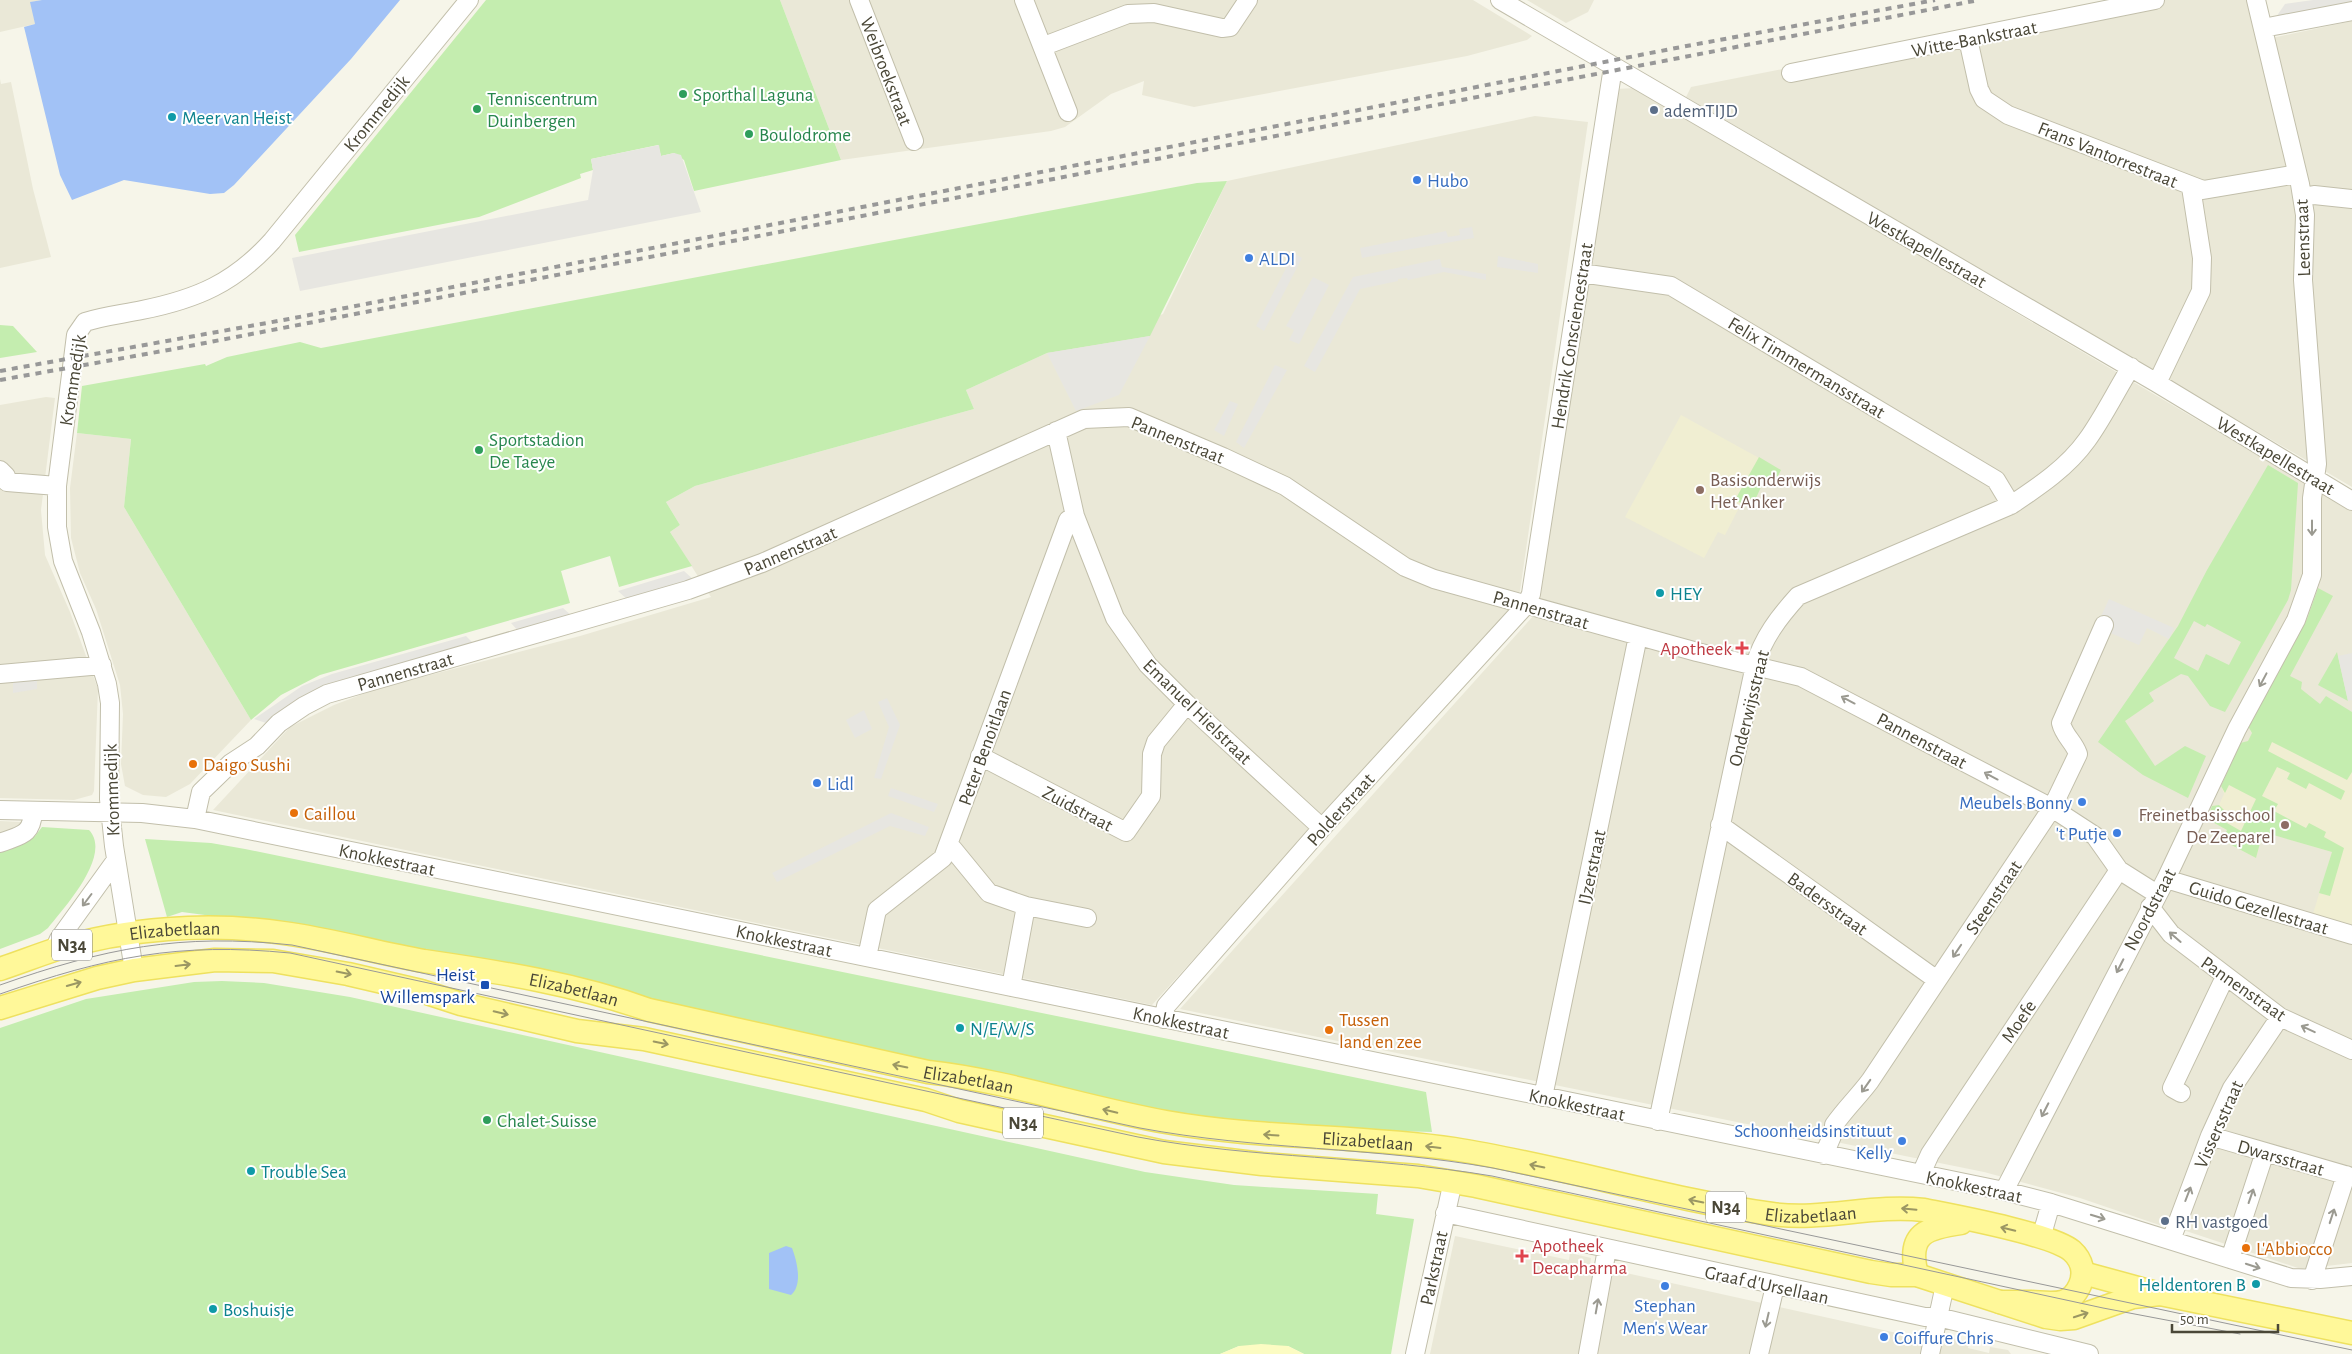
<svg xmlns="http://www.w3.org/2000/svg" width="2352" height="1354" font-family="'Alegreya Sans',sans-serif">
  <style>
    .residential { fill: #eae8d7 }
    .education { fill: #f0eed2 }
    .green { fill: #c4edaf; fill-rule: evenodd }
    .sand { fill: #fcfcc3 }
    .parking { fill: #e7e6e1 }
    .water { fill: #a2c2f6 }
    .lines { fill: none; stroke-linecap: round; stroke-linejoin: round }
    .minor-casing { stroke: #c2bfab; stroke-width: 20 }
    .major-casing { stroke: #eee15f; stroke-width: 25 }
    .minor { stroke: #fff; stroke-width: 18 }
    .major { stroke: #fff899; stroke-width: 22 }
    .tram { stroke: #989898; stroke-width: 1 }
    .rail { stroke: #989898; stroke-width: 4; stroke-dasharray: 6 6; stroke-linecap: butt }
    .oneway { stroke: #9b9a91 }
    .oneway2 { stroke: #9b9763 }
    .leisure-dot { fill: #2e9e5b; stroke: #fff; stroke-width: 2 }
    .service-dot { fill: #5c6f8a; stroke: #fff; stroke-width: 2 }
    .culture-dot { fill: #0f9aa8; stroke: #fff; stroke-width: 2 }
    .shop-dot { fill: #3f7fe0; stroke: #fff; stroke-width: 2 }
    .education-dot { fill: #8d6e63; stroke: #fff; stroke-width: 2 }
    .health-dot { fill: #e0444e; stroke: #fff; stroke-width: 2 }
    .food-dot { fill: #e8710a; stroke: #fff; stroke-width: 2 }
    .transit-dot { fill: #1a4fb4; stroke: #fff; stroke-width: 2 }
    .labels { text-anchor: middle; stroke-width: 4; stroke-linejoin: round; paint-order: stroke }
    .shield { fill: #fff; stroke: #807e73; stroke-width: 1 }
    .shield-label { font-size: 18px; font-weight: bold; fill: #4a4737 }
    .street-label { font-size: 19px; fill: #4a4737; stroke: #fff }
    .leisure-label { font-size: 19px; fill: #27864d; stroke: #fff; text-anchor: start }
    .service-label { font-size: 19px; fill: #4e5e75; stroke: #fff; text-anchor: start }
    .culture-label { font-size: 19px; fill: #0d838f; stroke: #fff; text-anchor: start }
    .shop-label { font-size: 19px; fill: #366cbe; stroke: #fff; text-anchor: start }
    .education-label { font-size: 19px; fill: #785e54; stroke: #fff; text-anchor: start }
    .health-label { font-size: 19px; fill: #be3a42; stroke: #fff; text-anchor: end }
    .food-label { font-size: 19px; fill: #c56008; stroke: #fff; text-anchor: start }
    .transit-label { font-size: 19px; fill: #164399; stroke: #fff; text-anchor: end }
  </style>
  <rect width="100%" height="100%" fill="#f6f5e9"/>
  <path class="residential" d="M0,0h42l-11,2 4,22 -35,8z
    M780,0h693l59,36 -5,4 -60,16 -273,51 -52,-12 2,-14 -33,13 -46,33 -14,4 -210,29z
    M1527,0h67l-6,12 -22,11z
    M2135,0h112l11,41 94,-20v466l-666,-390 5,-10z
    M0,79l1,5 10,-2 22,107 18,68 -51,11z
    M1635,88l717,423v752l-51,6 -118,-39 -15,-2 -88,-30 -96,-26 -804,-163 354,-394 6,-16 76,-510z
    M1535,116l53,6 -68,469 -16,25 -352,389 -939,-195 77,-83 44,-22 42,-16 204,-53 131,-39 -41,-65 10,-7 -14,-23 29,-16 279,-77 -8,-19 81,-37 116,-39 64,-133z
    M46,397l9,1 -14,112 4,45 25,57 28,77 -4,102 -2,4 -18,5 -74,-2v-393z
    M77,433l54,6 -7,68 127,213 -61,64 -24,13 -23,-2 -18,-9 -4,-22 2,-50 -3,-29 -24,-76 -16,-36 -9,-35 -1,-50z
    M0,821l21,1 -3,8 -18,8z
    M1455,1236l114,24 1,-7 21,5 -1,7 352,78 2,-7 25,6 -1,6 21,5 1,-6 18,3 3,4h-581z"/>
  <path class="education" d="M1681,415l100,55 -3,6 -16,9 -6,13 -13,2 -18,35 -7,-3 -14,26 -79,-41z
    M2249,730l103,42v153l-5,-2 -2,2 -33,-8 20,-65 -69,-20 -7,26 -34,-18 5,-10 -20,-11 5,-13 7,-1 5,-11 -3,-8 19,-43 8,-2 4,-8z"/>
  <path class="green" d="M486,0h294l61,160 -147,31 -10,-31 -10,-7 -13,3 -3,-11 -67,14 2,11 -13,4 1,4 -102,39 -180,35 -4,-17z
    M1227,181l-77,155 -103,17 -81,37 8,19 -279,77 -29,16 14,23 -10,7 22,34 -73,21 -9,-31 -49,15 9,32 -250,72 -39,20 -30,25 -127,-213 7,-68 -54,-6 5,-47 123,-22 1,2 21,-9 73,-15 21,6 876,-165z
    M0,325l13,1 24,26 -37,6z
    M1759,457l22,13 -3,6 -16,9 -6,13 -13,2 -2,3 -6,-3z
    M2268,465l30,18 -7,107 -3,10 -63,112 -15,-6 -22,-30 -7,-2 -32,19 5,8 -29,20 30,45 30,-20 21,10 -18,42 -45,-23 -45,-33 80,-116 29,-56zM2194,621l11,6 2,-3 34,18 -12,23 -23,-11 -8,17 -24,-13z
    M2318,588l15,8 -43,80 12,6 -1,7 19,15 6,-8 26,16v60l-5,8 -75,-38 -4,9 77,40 -4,9 -32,-17 -3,6 -19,-10 3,-6 -13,-6 -15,29 16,8 -4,7 32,17 3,-5 17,9 -2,5 20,11 -14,48 -11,-3 13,-41 -69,-20 -7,26 -34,-18 5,-10 -20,-11 5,-13 7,-1 5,5 -4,9 21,12 15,-32 -27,-14 -4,8 -4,-7 19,-43 8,-2 4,-8 -4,-7 59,-107z
    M2337,652l11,49 -30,-16z
    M42,827l47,3c24,25 -26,79 -41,98l-8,6 -40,15v-99l35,-14z
    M145,839l66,4 34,6 1181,243 6,40 -104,-3 -150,-14 -920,-193 -76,-10 -15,5z
    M222,981l42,2 86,14 795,175 89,13 144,9 -2,20 38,5 -23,135h-87l-16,-8h-49l-19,8h-1220v-326l86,-29 108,-17z"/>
  <path class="sand" d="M1261,1344l27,2 16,8h-84l19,-8z"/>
  <path class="parking" d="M2313,0h39v5l-78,15 11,-16z
    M659,145l2,11 13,-3 7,2 20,57 -401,79 -8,-33 296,-58 5,-30 -2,-11z
    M1472,227l2,11 -112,20 -2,-10 86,-17 2,6 12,-2 -1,-6z
    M1294,253l8,5 -38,73 -8,-5z
    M1498,256l40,8v9l-41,-6z
    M1440,259l2,8 44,7v6l-42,-8 -36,8 -1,-2 -9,1v2l-38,8 -45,83 -11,-6 49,-89z
    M1313,277l16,8 -30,59 -10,-4 5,-10 -8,-4z
    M1150,336l-31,59 -43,16 -29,-58z
    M1275,365l12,5 -43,78 -8,-6z
    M1230,401l8,3 -14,32 -10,-6z
    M684,571l11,10 -66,20 -11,-10z
    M2109,599l65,29 -5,11 -22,-11 -8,17 -43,-18z
    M563,608l9,8 -52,17 -9,-10z
    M466,636l9,9 -169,52 -40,26 -12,-4 48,-33 30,-12z
    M2352,653v47l-4,1 -10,-45z
    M37,677v12l-24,4v-14z
    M887,698l13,27 -19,54 -7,-1 15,-51 -11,-25z
    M864,710l8,19 -17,9 -9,-18z
    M891,788l47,16 -4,8 -46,-16z
    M891,813l38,14 -4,9 -35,-10 -113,56 -5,-9z"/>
  <path class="water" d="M42,0h358l-49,59 -117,126 -10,8 -14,1 -86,-14 -52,20 -12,-25 -36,-148 11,-3 -5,-22z
    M786,1246l6,2c5,13 11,37 -1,47l-22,-6v-36z"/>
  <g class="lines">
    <defs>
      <path id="minor" d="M859,0l55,141
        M1024,0l44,112
        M1500,0l657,383 195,118
        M2263,28l89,-17
        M1968,39l11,50 5,10 24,16 195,75 94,-16
        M1044,46l84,-32 26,-1 68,15 8,-1 18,-27
        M1791,73l364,-73
        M2303,197l11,-2 38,4
        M1581,273l90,13 325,194 15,25
        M2157,383l44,-92 1,-33 -11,-71
        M1056,431l19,85 40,102 33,47 39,39 135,124
        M0,470l6,6 1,6 50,4
        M0,674l102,-9
        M980,756l146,76 25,-36 1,-42 4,-12 31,-38
        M0,810l142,3 53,6 1809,372 47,12 240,75 29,1 32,-3
        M195,819l6,-27 30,-29 26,-17 22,-23 25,-17 23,-12 361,-104 74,-27 322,-144 45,-2 94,40 62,29 120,81 29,12 263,73 104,25 251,131 43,28 24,34 38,24
        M1720,825l217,155
        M0,843c20,-8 32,-7 33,-32
        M947,847l6,2 36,44 37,13 61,12
        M2166,879l186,56
        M2150,907l21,27 109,83 72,33
        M54,950l5,-11 57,-79
        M867,957l10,-47 66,-52 125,-338 7,-4
        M134,970l-20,-124 -5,-47 1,-96 -3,-19 -16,-52 -28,-71 -6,-34v-41l19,-151 9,-13c18,-6 38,-8 57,-12 55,-11 92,-27 130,-69l197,-241
        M1011,987l15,-81
        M1164,1019l2,-13 156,-178 204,-223 5,-11 82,-527
        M2181,1093l-9,-5 53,-111
        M1543,1097l95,-461
        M1658,1121l97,-456c8,-27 24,-48 43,-69l213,-91c27,-18 56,-37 76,-65 16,-22 29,-49 44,-73
        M2210,1136l142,41
        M1824,1155l10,-24v-6c12,-17 24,-28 36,-44l182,-273 26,-54c-4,-12 -14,-18 -17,-31l43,-98
        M1921,1174l9,-20 189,-284
        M2004,1191l162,-312 71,-150 59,-109 16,-45v-77l5,-34 -14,-184 2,-65 -5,-31 -44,-184
        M1445,1213l480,104h13l151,37
        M2041,1238l10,-35
        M2171,1240l39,-104 22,-48 48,-71
        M2230,1259l35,-107
        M2312,1280l34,-105
        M1415,1354l38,-173
        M1588,1354l19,-105
        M1759,1354l16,-68
        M1930,1354l15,-69"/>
      <g id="major">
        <path id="s1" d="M0,969c18,-6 36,-13 54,-19 71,-22 155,-28 229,-17 47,6 94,20 141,28 76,11 152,23 225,49l279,62c81,9 158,36 238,50 95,17 192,13 288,27 107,17 211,50 318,65 51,7 101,-10 152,-4 30,6 128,24 148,41 10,9 13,22 8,34 -10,23 -28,18 -49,17 -10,0 -20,0 -31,0"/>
        <path d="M0,1008l97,-30 37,-8 81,-10 58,1 75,13 73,17 40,13 116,27 67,8 282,61 33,11 45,10 36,4 124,27 98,12 156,12 58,10 395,86 20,3h26l129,42 14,2 14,-1 59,-21 27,-3"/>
        <path d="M2083,1273l77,21 192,39"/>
        <path d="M1917,1275c-11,-42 10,-47 44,-52"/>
      </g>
    </defs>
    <use href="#minor" class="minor-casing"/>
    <use href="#major" class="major-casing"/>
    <use href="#minor" class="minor"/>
    <use href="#major" class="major"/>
    <path class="tram" d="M0,985c105,-37 180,-52 292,-40l848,183c117,22 236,19 353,40l859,182
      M0,994c106,-37 178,-52 290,-41l848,184c117,22 236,19 354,39l611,132 137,26"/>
    <path class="rail" d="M0,371l289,-52 1387,-271 259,-48
      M0,380l174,-31 1805,-349"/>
  </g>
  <defs><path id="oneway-shaft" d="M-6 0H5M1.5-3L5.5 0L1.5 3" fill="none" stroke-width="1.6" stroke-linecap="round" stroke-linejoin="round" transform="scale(1.25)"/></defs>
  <g class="oneway">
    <use href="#oneway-shaft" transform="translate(2312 528) rotate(90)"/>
    <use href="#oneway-shaft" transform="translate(2263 680) rotate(118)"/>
    <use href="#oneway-shaft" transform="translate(1848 700) rotate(-152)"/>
    <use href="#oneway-shaft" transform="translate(1991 776) rotate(-152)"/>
    <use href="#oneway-shaft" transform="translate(87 900) rotate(127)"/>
    <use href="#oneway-shaft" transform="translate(2175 937) rotate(-139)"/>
    <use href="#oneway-shaft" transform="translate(1957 951) rotate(124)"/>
    <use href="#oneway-shaft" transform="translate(2120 966) rotate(117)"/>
    <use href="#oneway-shaft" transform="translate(2308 1029) rotate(-155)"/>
    <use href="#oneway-shaft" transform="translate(1866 1086) rotate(125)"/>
    <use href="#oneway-shaft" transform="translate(2045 1110) rotate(117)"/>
    <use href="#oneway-shaft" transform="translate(2188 1194) rotate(-69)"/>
    <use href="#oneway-shaft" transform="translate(2251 1196) rotate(-71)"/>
    <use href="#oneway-shaft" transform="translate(2332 1216) rotate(-72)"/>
    <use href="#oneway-shaft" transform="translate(2098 1217) rotate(17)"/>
    <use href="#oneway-shaft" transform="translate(2253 1266) rotate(18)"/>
    <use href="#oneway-shaft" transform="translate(1597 1306) rotate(-80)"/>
    <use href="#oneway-shaft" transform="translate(1767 1320) rotate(103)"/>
  </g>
  <g class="oneway2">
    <use href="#oneway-shaft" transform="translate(183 965) rotate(-7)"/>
    <use href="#oneway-shaft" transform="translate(344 973) rotate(11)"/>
    <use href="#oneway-shaft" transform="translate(74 984) rotate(-16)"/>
    <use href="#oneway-shaft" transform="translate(501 1013) rotate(13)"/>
    <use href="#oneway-shaft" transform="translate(661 1043) rotate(12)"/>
    <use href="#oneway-shaft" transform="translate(900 1066) rotate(-168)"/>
    <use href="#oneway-shaft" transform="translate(1110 1111) rotate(-167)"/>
    <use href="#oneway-shaft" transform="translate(1271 1135) rotate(-176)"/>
    <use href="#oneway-shaft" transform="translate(1433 1147) rotate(-173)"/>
    <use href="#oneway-shaft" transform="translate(1537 1166) rotate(-168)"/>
    <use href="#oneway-shaft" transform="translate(1696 1201) rotate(-168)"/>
    <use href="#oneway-shaft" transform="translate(1909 1209) rotate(-175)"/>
    <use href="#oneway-shaft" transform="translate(2008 1229) rotate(-166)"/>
    <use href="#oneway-shaft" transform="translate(2081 1315) rotate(-18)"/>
  </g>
  <g class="leisure-dot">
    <circle cx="683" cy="94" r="5"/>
    <circle cx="477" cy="109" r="5"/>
    <circle cx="749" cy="134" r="5"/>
    <circle cx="479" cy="450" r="5"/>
    <circle cx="487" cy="1120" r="5"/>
  </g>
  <g class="service-dot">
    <circle cx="1654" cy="110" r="5"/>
    <circle cx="2165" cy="1221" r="5"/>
  </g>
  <g class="culture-dot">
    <circle cx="172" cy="117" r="5"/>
    <circle cx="1660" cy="593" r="5"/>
    <circle cx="960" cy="1028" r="5"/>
    <circle cx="251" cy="1171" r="5"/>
    <circle cx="2256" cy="1284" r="5"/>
    <circle cx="213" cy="1309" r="5"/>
  </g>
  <g class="shop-dot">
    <circle cx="1417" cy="180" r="5"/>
    <circle cx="1249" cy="258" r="5"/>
    <circle cx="817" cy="783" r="5"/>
    <circle cx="2082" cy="802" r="5"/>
    <circle cx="2117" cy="833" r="5"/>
    <circle cx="1902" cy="1141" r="5"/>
    <circle cx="1665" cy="1286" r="5"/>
    <circle cx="1884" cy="1337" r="5"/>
  </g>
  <g class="education-dot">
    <circle cx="1700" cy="490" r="5"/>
    <circle cx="2285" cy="825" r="5"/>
  </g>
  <g class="health-dot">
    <path d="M1739.5 640.5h5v5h5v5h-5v5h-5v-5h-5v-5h5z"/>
    <path d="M1519.5 1248.5h5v5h5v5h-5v5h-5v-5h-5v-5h5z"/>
  </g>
  <g class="food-dot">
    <circle cx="193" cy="764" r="5"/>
    <circle cx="294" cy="813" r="5"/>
    <circle cx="1329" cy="1030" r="5"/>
    <circle cx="2246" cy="1248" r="5"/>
  </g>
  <rect class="transit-dot" x="480" y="980" width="10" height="10" rx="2.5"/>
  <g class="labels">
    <g class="shield">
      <rect x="52" y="929.5" width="40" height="31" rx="4"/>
      <rect x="1003" y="1107.5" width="40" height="31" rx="4"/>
      <rect x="1706" y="1191.5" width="40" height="31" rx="4"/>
    </g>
    <g class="shield-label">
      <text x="72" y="951">N34</text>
      <text x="1023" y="1129">N34</text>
      <text x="1726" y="1213">N34</text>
    </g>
    <g class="street-label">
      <text transform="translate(1974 38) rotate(-11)" y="7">Witte-Bankstraat</text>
      <text transform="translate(887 71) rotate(69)" y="7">Weibroekstraat</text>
      <text transform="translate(376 113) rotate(-51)" y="7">Krommedijk</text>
      <text transform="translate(2108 154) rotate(22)" y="7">Frans Vantorrestraat</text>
      <text transform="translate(2302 238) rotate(-92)" y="7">Leenstraat</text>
      <text transform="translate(1927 249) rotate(30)" y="7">Westkapellestraat</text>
      <text transform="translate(1571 336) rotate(-81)" y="7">Hendrik Consciencestraat</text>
      <text transform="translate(1807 367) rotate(31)" y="7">Felix Timmermansstraat</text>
      <text transform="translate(72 380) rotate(-81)" y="7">Krommedijk</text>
      <text transform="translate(1178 439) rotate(22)" y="7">Pannenstraat</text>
      <text transform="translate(2276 455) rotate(31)" y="7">Westkapellestraat</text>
      <text transform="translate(790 550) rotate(-23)" y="7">Pannenstraat</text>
      <text transform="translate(1541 609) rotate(16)" y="7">Pannenstraat</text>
      <text transform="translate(405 671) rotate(-16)" y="7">Pannenstraat</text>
      <text transform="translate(1748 708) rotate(-76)" y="7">Onderwijsstraat</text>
      <text transform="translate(1198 711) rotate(44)" y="7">Emanuel Hielstraat</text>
      <text transform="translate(1922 740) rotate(28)" y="7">Pannenstraat</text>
      <text transform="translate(984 747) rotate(-70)" y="7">Peter Benoitlaan</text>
      <text transform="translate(111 790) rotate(-92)" y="7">Krommedijk</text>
      <text transform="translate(1078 808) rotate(28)" y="7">Zuidstraat</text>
      <text transform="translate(1340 809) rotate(-48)" y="7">Polderstraat</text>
      <text transform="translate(387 859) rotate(12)" y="7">Knokkestraat</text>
      <text transform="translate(1591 867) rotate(-78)" y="7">IJzerstraat</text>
      <text transform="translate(1993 897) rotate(-56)" y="7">Steenstraat</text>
      <text transform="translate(1828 903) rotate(36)" y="7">Badersstraat</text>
      <text transform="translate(2259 907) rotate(17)" y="7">Guido Gezellestraat</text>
      <text transform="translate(2149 909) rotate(-62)" y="7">Noordstraat</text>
      <text dy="7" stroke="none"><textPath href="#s1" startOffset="180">Elizabetlaan</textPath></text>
      <text transform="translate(784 940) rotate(12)" y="7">Knokkestraat</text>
      <text transform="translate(2244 988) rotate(35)" y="7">Pannenstraat</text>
      <text dy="7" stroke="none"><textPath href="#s1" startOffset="585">Elizabetlaan</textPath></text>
      <text transform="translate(2018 1021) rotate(-56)" y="7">Moefe</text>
      <text transform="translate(1181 1022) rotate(12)" y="7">Knokkestraat</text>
      <text dy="7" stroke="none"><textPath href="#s1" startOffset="990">Elizabetlaan</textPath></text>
      <text transform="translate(1577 1104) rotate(12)" y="7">Knokkestraat</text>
      <text transform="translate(2218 1124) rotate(-66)" y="7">Vissersstraat</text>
      <text dy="7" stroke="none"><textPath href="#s1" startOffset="1395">Elizabetlaan</textPath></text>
      <text transform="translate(2281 1157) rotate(16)" y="7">Dwarsstraat</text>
      <text transform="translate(1974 1186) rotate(12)" y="7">Knokkestraat</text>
      <text dy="7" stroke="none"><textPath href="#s1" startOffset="1845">Elizabetlaan</textPath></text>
      <text transform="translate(1433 1268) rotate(-78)" y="7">Parkstraat</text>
      <text transform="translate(1767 1284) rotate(12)" y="7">Graaf d'Ursellaan</text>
    </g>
    <g class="leisure-label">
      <text x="693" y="101">Sporthal Laguna</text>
      <text x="487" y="105">Tenniscentrum<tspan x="487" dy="22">Duinbergen</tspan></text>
      <text x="759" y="141">Boulodrome</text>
      <text x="489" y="446">Sportstadion<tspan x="489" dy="22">De Taeye</tspan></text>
      <text x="497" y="1127">Chalet-Suisse</text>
    </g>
    <g class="service-label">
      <text x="1664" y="117">ademTIJD</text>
      <text x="2175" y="1228">RH vastgoed</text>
    </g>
    <g class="culture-label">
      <text x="182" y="124">Meer van Heist</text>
      <text x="1670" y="600">HEY</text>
      <text x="970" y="1035">N/E/W/S</text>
      <text x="261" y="1178">Trouble Sea</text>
      <text x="2246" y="1291" text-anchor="end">Heldentoren B</text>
      <text x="223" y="1316">Boshuisje</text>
    </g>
    <g class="shop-label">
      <text x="1427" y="187">Hubo</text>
      <text x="1259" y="265">ALDI</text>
      <text x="827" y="790">Lidl</text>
      <text x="2072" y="809" text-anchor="end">Meubels Bonny</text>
      <text x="2107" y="840" text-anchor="end">'t Putje</text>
      <text x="1892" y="1137" text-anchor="end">Schoonheidsinstituut<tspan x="1892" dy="22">Kelly</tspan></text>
      <text x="1665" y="1312" text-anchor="middle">Stephan<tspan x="1665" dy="22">Men's Wear</tspan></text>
      <text x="1894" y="1344">Coiffure Chris</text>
    </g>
    <g class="education-label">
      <text x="1710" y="486">Basisonderwijs<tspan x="1710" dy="22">Het Anker</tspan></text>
      <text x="2275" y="821" text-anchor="end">Freinetbasisschool<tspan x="2275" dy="22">De Zeeparel</tspan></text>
    </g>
    <g class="health-label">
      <text x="1732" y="655">Apotheek</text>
      <text x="1532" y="1252" text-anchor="start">Apotheek<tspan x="1532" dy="22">Decapharma</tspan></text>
    </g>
    <g class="food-label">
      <text x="203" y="771">Daigo Sushi</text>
      <text x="304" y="820">Caillou</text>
      <text x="1339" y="1026">Tussen<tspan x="1339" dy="22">land en zee</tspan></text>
      <text x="2256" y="1255">L'Abbiocco</text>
    </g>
    <g class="transit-label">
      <text x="475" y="981">Heist<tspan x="475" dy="22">Willemspark</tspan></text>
    </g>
  </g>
  <path d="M2172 1324v8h106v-8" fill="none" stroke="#4a4737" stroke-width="2.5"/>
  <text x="2180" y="1324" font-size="15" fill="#4a4737" stroke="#ffffff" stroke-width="4" paint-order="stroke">50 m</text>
</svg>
